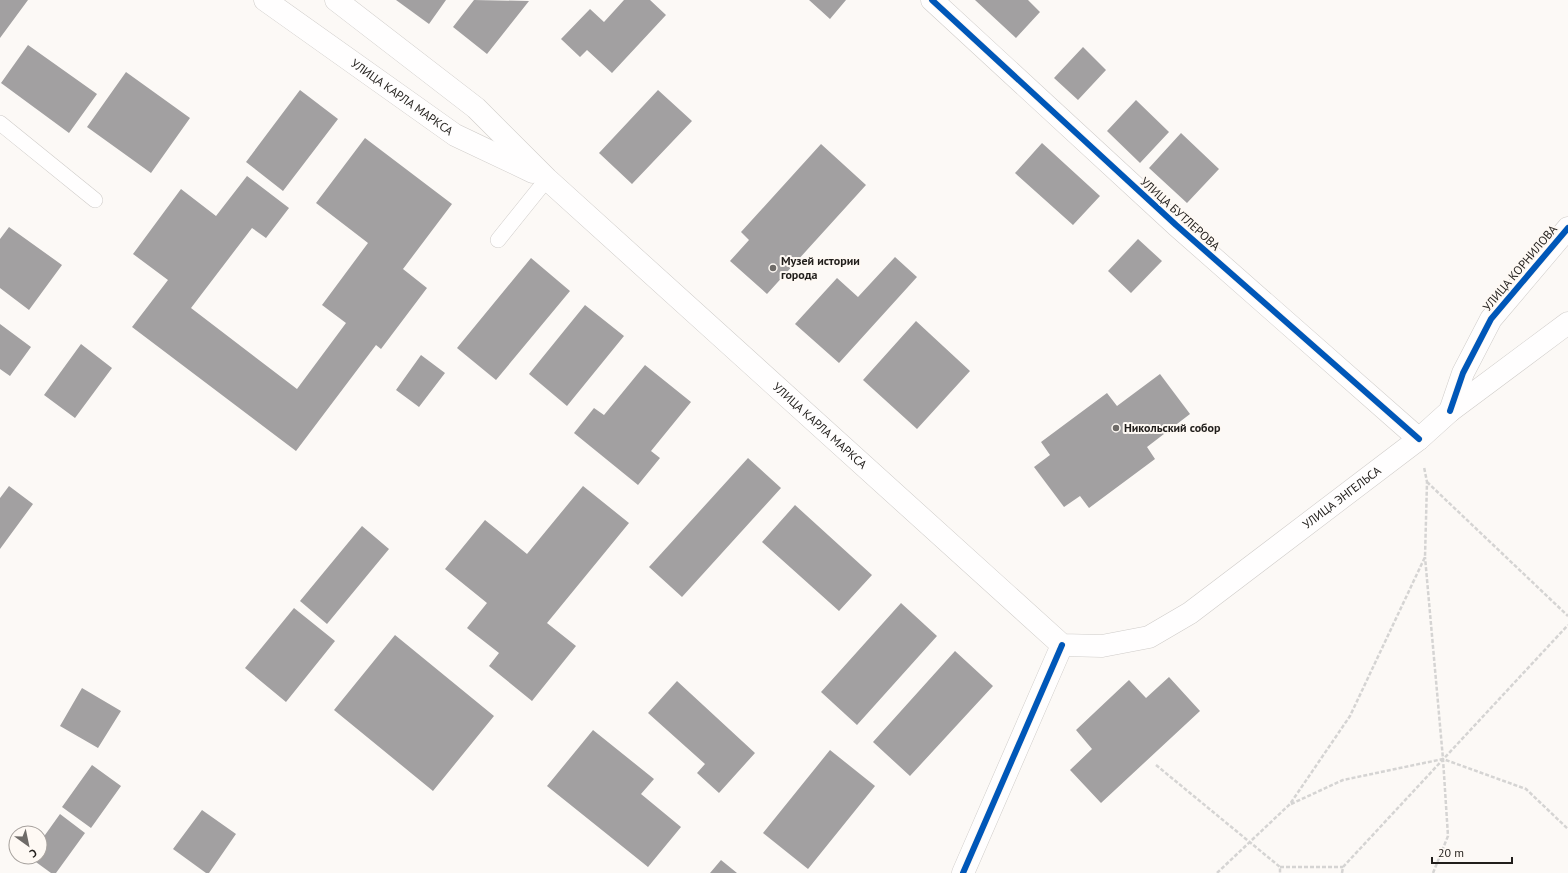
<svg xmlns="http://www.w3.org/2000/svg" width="1568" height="873" font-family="'PT Sans',sans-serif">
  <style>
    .building { fill: #a2a0a1 }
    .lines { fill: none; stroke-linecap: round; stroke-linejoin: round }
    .lane-casing { stroke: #cfccc9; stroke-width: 16 }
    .street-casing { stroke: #cfccc9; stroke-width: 23 }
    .secondary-casing { stroke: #cfccc9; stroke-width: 23 }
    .path { stroke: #d5d4d3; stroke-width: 2.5; stroke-dasharray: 4 2; stroke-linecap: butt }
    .lane { stroke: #fffefe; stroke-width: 15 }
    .street { stroke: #fffefe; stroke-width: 22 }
    .secondary { stroke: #fffefe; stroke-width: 22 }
    .cycleway-casing { stroke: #fef9f4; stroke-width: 8 }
    .cycleway { stroke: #0057b8; stroke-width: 6 }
    .poi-dot { fill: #6e6b68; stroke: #fef9f4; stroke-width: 1.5 }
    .labels { text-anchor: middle; stroke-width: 4; stroke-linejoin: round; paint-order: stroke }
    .street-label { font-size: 12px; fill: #211e1b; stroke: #fef9f4 }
    .poi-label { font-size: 12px; font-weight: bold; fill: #211e1b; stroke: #fef9f4; text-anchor: start }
  </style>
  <rect width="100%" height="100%" fill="#fcf9f6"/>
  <path class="building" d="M0,0h28l-28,38z
    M396,0h50l-17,24z
    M474,0l55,1 -42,53 -34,-27z
    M624,0h26l16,15 -54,58 -25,-23 -7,7 -19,-18 29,-30 14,13z
    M809,0h37l-16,19z
    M975,0h53l12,12 -24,26z
    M28,45l69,49 -28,39 -68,-50z
    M1083,47l23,23 -28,30 -24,-22z
    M126,72l64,46 -39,55 -64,-46z
    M300,90l38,29 -55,72 -37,-29z
    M658,90l34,31 -60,63 -33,-31z
    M1136,100l33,32 -29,31 -33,-32z
    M1181,133l38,36 -32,34 -38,-35z
    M365,138l87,66 -49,65 24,19 -46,61 -5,-4 -80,106 -164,-124 36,-47 -35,-26 48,-65 35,27 31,-40 42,32 -23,30 -14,-10 -61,80 106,81 49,-66 -24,-18 46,-62 -52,-40z
    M1042,143l58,53 -27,29 -58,-52z
    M821,144l45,41 -99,109 -37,-33 19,-21 -8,-8z
    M9,227l53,38 -33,45 -29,-22v-49z
    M1138,239l24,22 -31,32 -23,-22z
    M895,257l22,20 -78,86 -44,-39 42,-46 21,19z
    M531,258l39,33 -74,89 -39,-32z
    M585,305l39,31 -57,70 -38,-32z
    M916,321l54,50 -53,58 -54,-49z
    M0,324l31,23 -21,29 -10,-7z
    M81,344l31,24 -37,50 -31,-23z
    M421,355l24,18 -26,34 -23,-17z
    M645,365l46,37 -40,49 9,7 -22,27 -64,-52 20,-25 10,7z
    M1160,374l30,40 -43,33 8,12 -66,49 -9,-12 -16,11 -30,-40 16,-12 -9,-13 66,-49 10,13z
    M748,458l33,30 -99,109 -33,-30z
    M9,486l24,18 -33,45v-51z
    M583,486l46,37 -82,100 29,23 -44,55 -43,-35 10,-13 -32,-25 20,-25 -42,-34 40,-49 42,34z
    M795,505l77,70 -33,36 -77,-69z
    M362,526l27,23 -62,75 -27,-23z
    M901,603l36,33 -80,89 -36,-33z
    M294,608l41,33 -49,61 -41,-34z
    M395,635l99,81 -61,75 -99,-81z
    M955,651l38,35 -83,90 -37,-34z
    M1169,677l31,34 -99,92 -31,-33 22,-21 -16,-19 53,-50 17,18z
    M677,681l78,72 -36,40 -22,-20 8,-9 -57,-51z
    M82,688l39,23 -23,37 -38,-22z
    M593,730l61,49 -13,15 40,33 -33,40 -101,-81z
    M830,750l45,36 -67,83 -45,-36z
    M92,765l29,21 -30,42 -29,-21z
    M202,810l34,24 -27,39h-3l-33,-24z
    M60,814l25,19 -29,40h-5l-22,-16h11v-15z
    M721,860l16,13h-27z"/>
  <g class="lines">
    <defs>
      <path id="lane" d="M0,123l95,77
        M498,240l49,-61"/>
      <path id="street" d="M932,0l244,225 243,214
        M1450,411l13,-38 28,-54 77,-91
        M963,873l99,-228"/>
      <g id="secondary">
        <path id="s1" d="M265,0l190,135 78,37"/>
        <path id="s2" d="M336,0l140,108 71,71 515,466 40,1 47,-9 41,-24 229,-174 31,-28 118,-88"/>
      </g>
    </defs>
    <use href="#lane" class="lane-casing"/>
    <use href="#street" class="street-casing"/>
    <use href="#secondary" class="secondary-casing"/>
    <path class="path" d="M1427,482l141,134
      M1156,765l124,102v6
      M1291,804l52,-24 100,-21 -18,-202
      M1280,867h63
      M1217,873l73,-69 60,-88 75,-159 2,-75 -3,-15
      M1342,873l1,-6 225,-242
      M1433,873l15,-37 -5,-77 83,30 42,40"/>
    <use href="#lane" class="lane"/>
    <use href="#street" class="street"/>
    <use href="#secondary" class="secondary"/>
    <defs>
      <path id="cycleway" d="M932,0l244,225 243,214
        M1450,411l13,-38 28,-54 77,-91
        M963,873l99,-228"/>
    </defs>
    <use href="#cycleway" class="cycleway-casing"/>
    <use href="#cycleway" class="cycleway"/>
  </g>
  <g class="poi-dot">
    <circle cx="773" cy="268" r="4"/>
    <circle cx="1116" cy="428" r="4"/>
  </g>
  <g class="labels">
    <g class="street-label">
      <text dy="4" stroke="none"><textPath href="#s1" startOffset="168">УЛИЦА КАРЛА МАРКСА</textPath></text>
      <text transform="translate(1180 214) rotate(42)" y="4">УЛИЦА БУТЛЕРОВА</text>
      <text transform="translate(1520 268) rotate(-50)" y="4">УЛИЦА КОРНИЛОВА</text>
      <text dy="4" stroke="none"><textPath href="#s2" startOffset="645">УЛИЦА КАРЛА МАРКСА</textPath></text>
      <text dy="4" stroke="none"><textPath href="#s2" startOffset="1298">УЛИЦА ЭНГЕЛЬСА</textPath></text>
    </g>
    <g class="poi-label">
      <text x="781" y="265">Музей истории<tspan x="781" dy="14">города</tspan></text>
      <text x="1124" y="432">Никольский собор</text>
    </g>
  </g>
  <g transform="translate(28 845) rotate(147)"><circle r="19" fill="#fef9f4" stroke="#a6a19d"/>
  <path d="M0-3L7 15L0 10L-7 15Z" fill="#6e6b68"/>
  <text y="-6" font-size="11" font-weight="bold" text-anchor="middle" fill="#211e1b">С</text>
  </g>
  <path d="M1432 857v6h80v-6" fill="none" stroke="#211e1b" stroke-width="2"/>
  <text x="1438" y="857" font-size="12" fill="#211e1b" stroke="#fef9f4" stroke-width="3" paint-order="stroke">20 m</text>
</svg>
